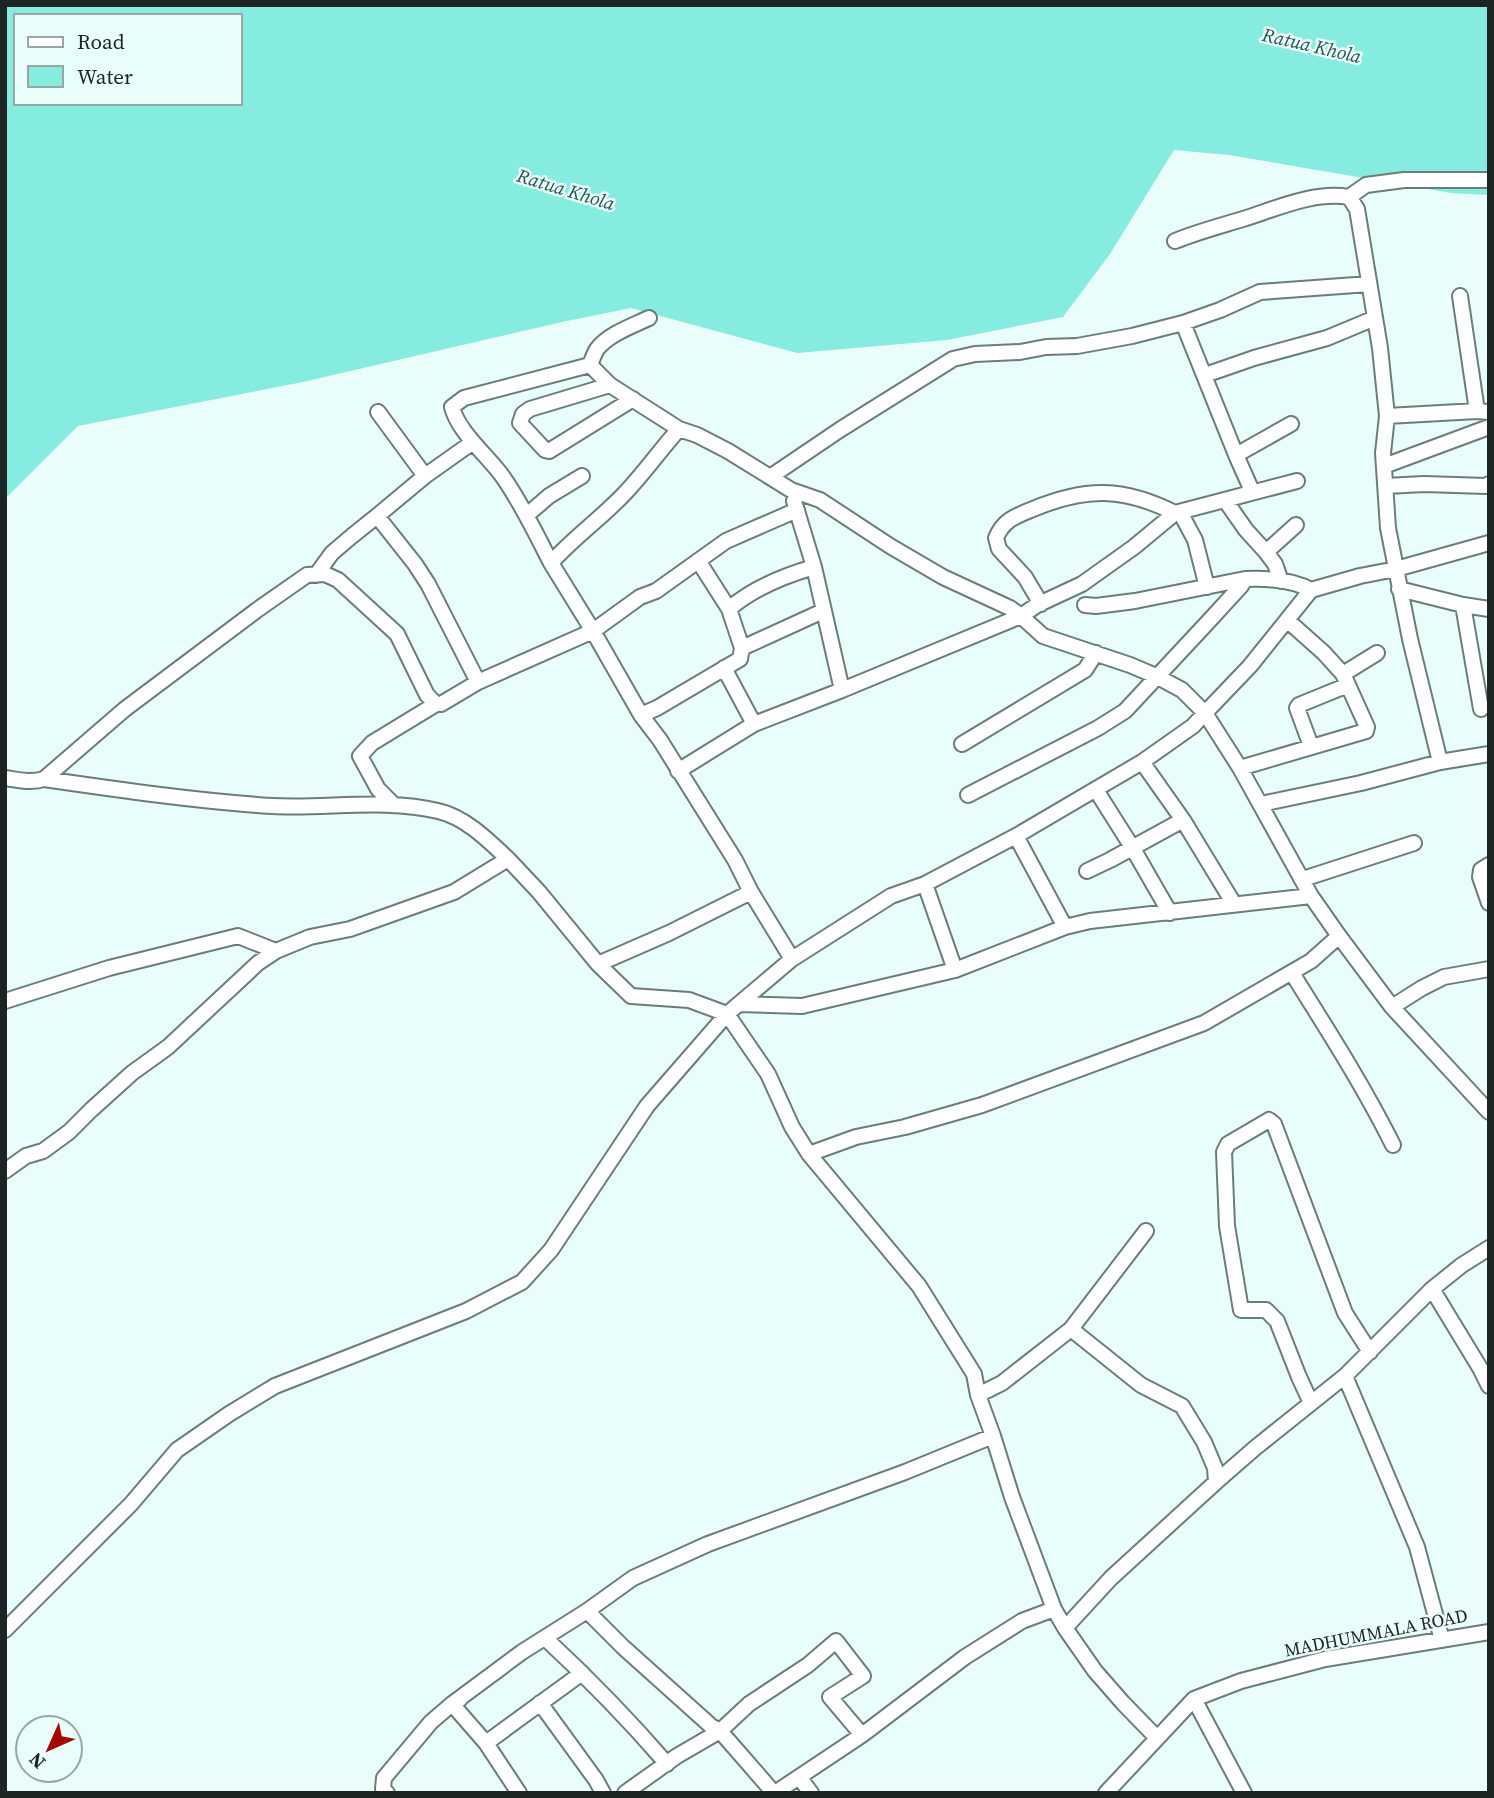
<svg xmlns="http://www.w3.org/2000/svg" width="1494" height="1798" font-family="'Source Serif 4',serif">
  <style>
    .water { fill: #86ecdf; fill-rule: evenodd }
    .lines { fill: none; stroke-linecap: round; stroke-linejoin: round }
    .minor-casing { stroke: #6b7d7a; stroke-width: 18 }
    .minor { stroke: #fff; stroke-width: 14 }
    .labels { text-anchor: middle; stroke-width: 5; stroke-linejoin: round; paint-order: stroke }
    .street-label { font-size: 18px; fill: #1d2524; stroke: #e9fdfa }
    .water-label { font-size: 19px; font-style: italic; fill: #26544e; stroke: #e9fdfa }
  </style>
  <rect width="100%" height="100%" fill="#e9fdfa"/>
  <path class="water" d="M5,5h1484v190l-38,-2 -222,-38 -55,-5 -64,104 -47,63 -116,23 -150,13 -166,-45 -69,14 -259,60 -225,44 -73,73zM16,16h224v87h-224z"/>
  <g class="lines">
    <defs>
      <path id="minor" d="M1349,197l17,-12 38,-5h85
        M1175,241c22,-9 45,-15 68,-22 32,-10 71,-28 106,-22l8,12 23,139 7,68
        M1460,296l17,115
        M1183,323l53,132 16,36
        M590,365c2,-5 4,-11 7,-16 12,-15 35,-23 52,-31
        M1205,375l49,-17 73,-20 48,-20
        M610,385l-80,24 -7,5 -3,9 25,27 4,1 84,-52
        M378,412l47,64
        M679,429c-18,20 -34,43 -53,63 -23,25 -52,45 -75,71l42,68 47,-34 16,-6 70,-50 71,-31
        M1236,455l55,-31
        M1384,466l105,-39
        M770,477l71,-48 112,-70 22,-5 45,-2 26,-5 31,-1 55,-10 51,-13 37,-13 40,-18 109,-8
        M1386,486l38,-2 62,2 3,-2
        M1225,500l21,30 20,22
        M794,501l20,66 28,123
        M1180,512l15,28 12,47
        M527,515l22,-19 33,-20
        M377,516l38,48 13,20 50,98
        M1489,543l-93,26 -36,7 -49,14 -61,76 -45,47 35,55 71,128 28,40 53,71 97,105
        M699,562l30,47
        M551,563c-15,-29 -29,-59 -48,-86 -14,-20 -45,-45 -51,-70l12,-9 126,-33
        M316,575l16,-22 20,-17 25,-20 48,-40 48,-34
        M1281,581l-6,-17 -9,-12 30,-27
        M1399,589l64,16 26,4
        M1041,604l-16,-27 -26,-28 -3,-11c7,-18 20,-22 37,-29 53,-22 90,-22 142,4
        M1085,605l11,1 39,-5 110,-22c22,-1 46,0 66,11
        M1463,605l18,104
        M742,648l81,-37
        M724,668l30,56
        M1343,674l34,-21
        M641,715l16,-7 83,-49 2,-11 -13,-39c24,-21 54,-33 85,-42
        M962,744l123,-74 11,-17
        M1311,746l-14,-38 2,-3 49,-20
        M1142,762l41,58 51,84
        M1440,762l-30,-123 -22,-111 -5,-75 4,-37 90,-5 12,1
        M1240,768l126,-37 1,-4 -24,-53 -19,-21 -37,-33
        M678,771l76,-47 88,-34 179,-74 16,-11 45,-21 52,-37 41,-34 122,-32
        M5,778c13,2 26,5 39,1l81,-70 132,-99 50,-35 18,-1 13,6 59,54 30,61 9,9h5l37,-22 115,-51 48,84 19,25 75,120 16,32 41,67
        M44,779c76,11 152,22 228,27 55,3 112,-8 166,5 27,6 50,29 70,48
        M1096,790l36,57 38,66
        M968,795l130,-67 27,-17 83,-89 33,-36 4,-7
        M1261,804l100,-21 79,-21 49,-8
        M394,805l-16,-16 -18,-33 12,-13 64,-39
        M1016,836l49,91
        M1489,865l-8,5 -1,7 9,26
        M1087,871l23,-11 73,-40
        M1303,879l111,-36
        M925,884l30,86
        M598,964l71,-31 82,-41
        M1292,973c35,56 71,112 101,172
        M5,1001l104,-33 129,-32 38,15 34,-14 40,-8 104,-37 54,-33 31,33 59,72 33,32 58,4 38,14 41,60 24,53 17,27 110,132 55,88 4,21 15,41 19,61 42,112 11,19 30,43 28,32 33,34
        M739,1004l63,2 153,-36 110,-43 25,-6 221,-25
        M1392,1007l30,-19 22,-11 45,-8
        M809,1154l47,-17 49,-10 77,-22 222,-82 107,-62 28,-25
        M5,1171l21,-15 17,-5 26,-19 22,-22 41,-37 36,-26 90,-84 18,-12
        M1432,1289l48,79 9,18
        M1071,1329l70,56 41,21 22,36 11,26 1,14
        M1345,1376l72,171 25,93
        M978,1395l24,-12 69,-54 75,-98
        M1311,1403l-12,-26 -22,-56 -11,-11h-25l-14,-84 -3,-74 4,-8 41,-24 5,4 71,189 25,39
        M587,1611l36,36 88,79 9,5 54,62
        M1065,1628l46,-50 105,-96 39,-34 90,-72 87,-87 30,-24 27,-17
        M5,1630l126,-126 46,-54 52,-36 46,-28 191,-75 56,-29 29,-32 96,-144 80,-92 65,-55 99,-63 34,-12 91,-48 126,-74 51,-36 12,-13 -23,-23 -26,-14 -26,-11 -87,-29 -22,-20 -11,-8 -67,-31 -53,-31 -70,-46 -29,-10 -63,-39 -31,-16 -18,-6 -69,-44 -20,-20
        M545,1638c43,40 84,82 122,126
        M460,1699l-8,5 34,39
        M1194,1699l50,94
        M540,1703l56,77 7,13
        M800,1778l11,15
        M387,1793l-4,-4 1,-11 47,-56 21,-18 70,-52 65,-41 46,-33 75,-34 197,-72 88,-36
        M519,1793l-33,-50 96,-70
        M625,1793l52,-37 43,-25 29,-27 59,-39 28,-24 27,35 -33,21 32,38
        M775,1793l87,-58 103,-78 57,-36 32,-12
        M1106,1793l88,-94 47,-18 84,-22 164,-27"/>
    </defs>
    <use href="#minor" class="minor-casing"/>
    <use href="#minor" class="minor"/>
  </g>
  <g class="labels">
    <g class="street-label">
      <text transform="translate(1376 1633) rotate(-11)" y="6">MADHUMMALA ROAD</text>
    </g>
    <g class="water-label">
      <text transform="translate(1312 45) rotate(13)" y="7">Ratua Khola</text>
      <text transform="translate(566 189) rotate(17)" y="7">Ratua Khola</text>
    </g>
  </g>
  <rect width="1494" height="1798" fill="none" stroke="#1d2524" stroke-width="14"/>
  <rect x="14" y="14" width="228" height="91" fill="#e9fdfa" stroke="#97a7a4" stroke-width="2"/>
  <rect x="28" y="37" width="35" height="10" fill="#ffffff" stroke="#97a7a4" stroke-width="2"/>
  <text x="77" y="49" font-size="21" fill="#1d2524">Road</text>
  <rect x="28" y="66" width="35" height="21" fill="#86ecdf" stroke="#97a7a4" stroke-width="2"/>
  <text x="77" y="84" font-size="21" fill="#1d2524">Water</text>
  <g transform="translate(49 1749) rotate(225)"><circle r="33" fill="#e9fdfa" stroke="#97a7a4" stroke-width="2"/>
  <path d="M0-5L12 26L0 18L-12 26Z" fill="#a20b04"/>
  <text y="-10" font-size="19" font-weight="bold" text-anchor="middle" fill="#1d2524">N</text>
  </g>
</svg>
